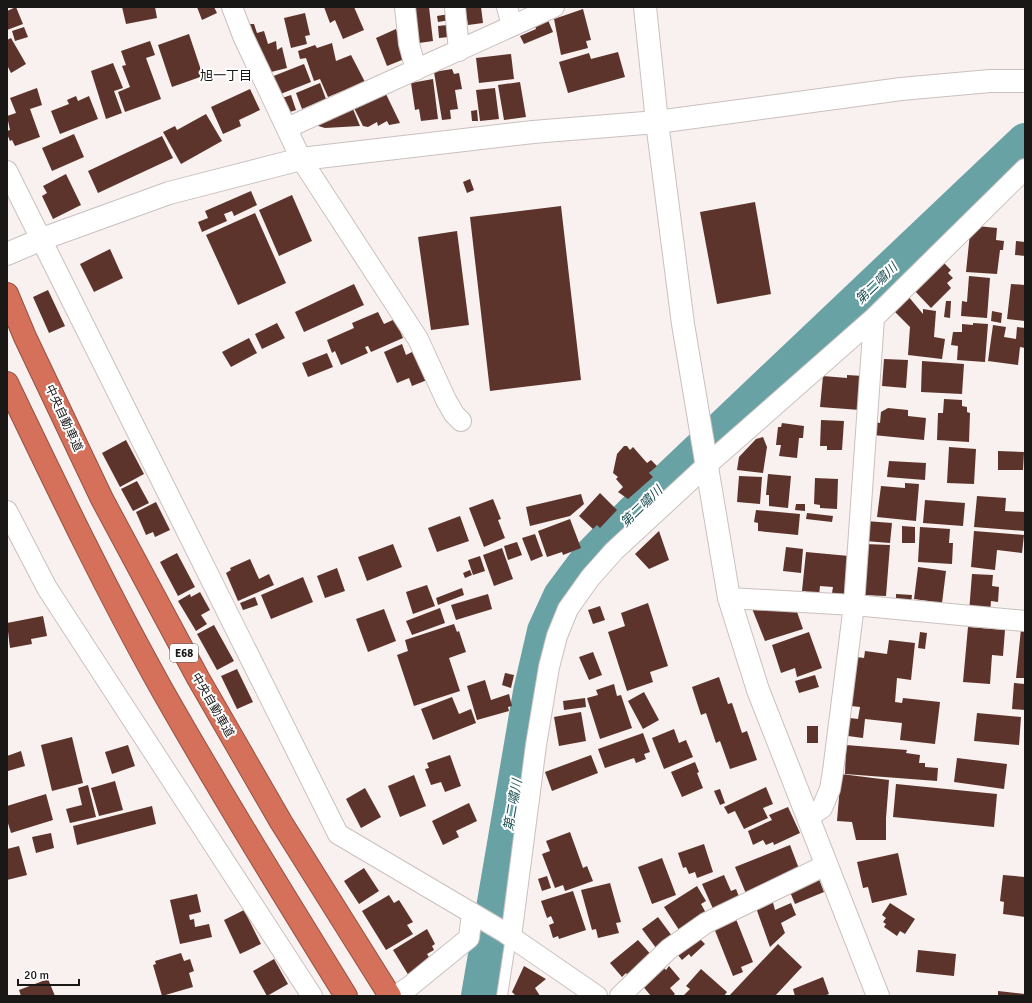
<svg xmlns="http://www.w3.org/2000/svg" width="1032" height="1003" font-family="Signika,'Noto Sans JP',sans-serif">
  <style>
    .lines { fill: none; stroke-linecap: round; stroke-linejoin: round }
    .river { stroke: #68a2a5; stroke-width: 36 }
    .building { fill: #5c342b }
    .service-casing { stroke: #c9c1bf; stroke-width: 12 }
    .minor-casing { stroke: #c9c1bf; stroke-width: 22 }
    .tertiary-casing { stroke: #c9c1bf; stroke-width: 24 }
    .motorway-casing { stroke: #945143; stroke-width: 24 }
    .service { stroke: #fff; stroke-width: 10 }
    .minor { stroke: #fff; stroke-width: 20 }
    .tertiary { stroke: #fff; stroke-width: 22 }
    .motorway { stroke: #d5705a; stroke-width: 22 }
    .labels { text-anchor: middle; stroke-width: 4; stroke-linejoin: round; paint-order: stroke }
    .shield { fill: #fff; stroke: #5f5d5d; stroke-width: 1 }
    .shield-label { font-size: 11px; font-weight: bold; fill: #1a1717 }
    .street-label { font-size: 12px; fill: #1a1717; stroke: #fff }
    .neighbourhood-label { font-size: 13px; fill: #1a1717; stroke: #fff }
    .water-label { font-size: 13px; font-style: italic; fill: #1c5052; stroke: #fff }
  </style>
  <rect width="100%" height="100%" fill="#f9f1ef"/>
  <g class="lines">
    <path class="river" d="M479,996l52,-304 14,-61 16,-35 29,-39 43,-44 392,-372"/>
  </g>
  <path class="building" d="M16,7l7,17 -16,6v-19z
    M122,7h33l2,11 -31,6z
    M197,7h17l3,6 -15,7z
    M324,7h30l10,23 -21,9 -8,-19 -5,3z
    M414,7h15l4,34 -14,2z
    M465,7h16l2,16 -15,2z
    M583,9l8,31 -5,1 2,7 -27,7 -7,-36z
    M305,13l5,22 -5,1 2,8 -16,4 -7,-30z
    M449,14l1,6 -12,2 -1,-6z
    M548,20l5,12 -29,12 -4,-8 16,-7 -1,-3z
    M248,24h6l3,9 7,-2 4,13 8,-3 1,9 5,-3 5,21 -16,4 -3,-8 -4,2 -5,-20 -4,-4z
    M447,25l2,12 -10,1 -1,-12z
    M24,27l4,10 -13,4 -3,-10z
    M396,29l11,29 -20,8 -11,-28z
    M189,34l14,42 -31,11 -14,-42z
    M11,38l15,26 -15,9 -4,-8v-25z
    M150,41l5,14 -9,3 15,41 -36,13 -7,-20 12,-5 -8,-21 4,-1 -5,-14z
    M332,43l4,18 15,-6 14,27 -37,15 -8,-18 -6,2 -8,-23 -6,1 -2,-8 17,-6 2,3z
    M618,52l7,25 -57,16 -9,-31 30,-9 2,6z
    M511,54l3,25 -35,4 -3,-25z
    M113,63l10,25 -9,3 8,22 -16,6 -15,-48z
    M304,64l7,18 -33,13 -7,-18z
    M452,69l2,5 5,-1 3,16 -7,1 3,19 -8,1 1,9 -9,1 -8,-48z
    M433,79l5,40 -17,2 -2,-12 -4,1 -4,-27z
    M520,82l6,35 -22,3 -6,-35z
    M320,83l6,16 -24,10 -6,-16z
    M37,88l5,17 -12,4 10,28 -25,9 -3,-6 -2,1 -3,-7v-3l3,-1 -3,-14 9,-3 -6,-15z
    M495,88l4,31 -19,2 -4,-31z
    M250,89l10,21 -21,10 2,6 -18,8 -12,-27z
    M386,94l14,29 -11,2 -2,-4 -9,5 -1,-4 -9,5 -5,-1 -9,-18z
    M291,95l5,15 -12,4 -5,-15z
    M76,96l2,5 11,-5 9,23 -38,15 -9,-23 18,-7 -2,-4z
    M353,109l7,17 -35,2 -10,-3z
    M477,110l1,11h-6l-1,-10z
    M206,114l16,27 -41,23 -18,-32 12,-6 2,4z
    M74,134l10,23 -32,14 -10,-23z
    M162,136l11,22 -75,35 -10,-22z
    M66,174l15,31 -28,14 -11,-23 5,-3 -4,-7z
    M470,179l4,11 -7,3 -4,-11z
    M251,191l6,14 -23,11 -2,-5 -8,3 3,7 -25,11 -4,-10 10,-4 -3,-7z
    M292,195l20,46 -33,15 -20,-46z
    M755,202l16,92 -54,10 -17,-92z
    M561,206l20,174 -91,11 -20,-174z
    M255,213l31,70 -48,22 -32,-70z
    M977,226l20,2 -1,12 8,1 -1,9h-3l-3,24 -31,-2 4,-39z
    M457,231l12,94 -38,5 -13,-93z
    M1016,241l9,1v14l-10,-1z
    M110,249l13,29 -29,14 -14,-28z
    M941,260l10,10 -3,3 5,5 -6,5 4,5 -20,20 -19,-20z
    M969,276l21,2 -3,40 -26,-2 1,-15 5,1z
    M354,284l10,21 -60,27 -9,-20z
    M1011,284l14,1v36l-18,-2z
    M48,290l17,36 -16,7 -16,-36z
    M908,296l15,18v-5l13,2 -2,26 11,2 -3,20 -34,-4 2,-28 -17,-17z
    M946,301h5l-1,17 -6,-1z
    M992,311l10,2 -1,10 -10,-2z
    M378,312l6,12 11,-5 8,19 -32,14 -3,-6 -3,1 3,6 -27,12 -6,-14 -3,2 -5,-13 27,-12 -2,-5z
    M277,323l8,15 -23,11 -7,-15z
    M973,323l15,1 -3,38 -28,-2 1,-14 -7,-1 2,-13h9v-8l11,1z
    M993,325l13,2 -2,10 12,2 1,-12 8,1v20l-5,-1 -2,18 -30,-4z
    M249,338l8,15 -26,14 -9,-15z
    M402,344l4,11 8,-4 13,29 -15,6 -3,-8 -12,5 -13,-31z
    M327,353l6,14 -25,10 -6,-14z
    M884,359l24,1 -2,28 -24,-2z
    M922,361l42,3 -2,30 -41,-2z
    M847,375l16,1 -3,34 -40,-3 3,-31 24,2z
    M944,399l18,1v6l5,1v5l3,1 -1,29 -32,-2 1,-27h5z
    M888,408l20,2v6l18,2 -2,22 -51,-5 2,-13 5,1 1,-11z
    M821,420l23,1 -2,29h-15v-4h-7z
    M782,423l22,3 -1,12h-4l-2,20 -18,-2 2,-11h-5l2,-18h3z
    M763,437l4,10 -4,26 -26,-3 2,-13 17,-18z
    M126,440l18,34 -24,13 -18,-34z
    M624,446h3l3,4 3,-3 14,16 4,-3 6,6 -8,7 4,4 -25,22 -10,-7 5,-5 -7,-8 2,-2 -5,-4 4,-19z
    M949,447l27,2 -2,35 -27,-1z
    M998,451l26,1 -1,18h-25z
    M889,461l37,2 -1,17 -38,-3z
    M768,474l23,2 -3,32 -19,-2v-11h-3z
    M739,476l23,1 -2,27 -23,-2z
    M815,478l23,1 -1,30 -17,-1v-3l-6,-1z
    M137,481l12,22 -16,8 -12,-22z
    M905,483l14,1 -3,37 -39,-4 4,-31 24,2z
    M600,493l17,17 -17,18 -3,-3 -4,4 -14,-13z
    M581,494l3,10 -14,12 -40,10 -4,-19z
    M977,496l29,2 -1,13 20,1v19l-51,-4z
    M493,499l8,20 -3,1 7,18 -21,9 -15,-39z
    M925,500l40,3 -2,23 -40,-3z
    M156,502l14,28 -15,7 -2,-5 -7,3 -10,-23z
    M796,504h9v7l-10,-1z
    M756,510l44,4 -2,21 -40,-4v-8l-4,-1z
    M807,513l26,3 -1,6 -26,-3z
    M460,516l9,25 -32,11 -9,-24z
    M570,519l11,29 -18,7 -1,-3 -15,5 -9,-26z
    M866,521l26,2 -2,20 -25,-2z
    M902,526l13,1v16h-13z
    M920,527l30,2 -1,14h4l-1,21 -34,-2z
    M659,531l10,29 -20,9 -14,-15z
    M974,531l50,4 -2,18 -25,-3 -2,20 -24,-3z
    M535,534l8,22 -12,5 -9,-23z
    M517,542l5,13 -14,5 -4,-14z
    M393,544l9,23 -35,14 -9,-24z
    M865,544l25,1 -4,51 -25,-1z
    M786,547l17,2 -2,24 -18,-2z
    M502,548l11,31 -19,7 -11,-31z
    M806,552l43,4 -4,39 -14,4 2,-12 -13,-1 -1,10 -14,-1 1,-4h-4z
    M177,553l18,34 -17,9 -18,-34z
    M480,556l5,15 -12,4 -5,-15z
    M250,559l9,20 10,-5 5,11 -36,16 -12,-28 5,-3 -1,-2z
    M918,567l28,4 -4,32 -28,-4z
    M337,568l8,23 -20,7 -8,-22z
    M470,570l2,5 -7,3 -2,-5z
    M972,574l21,1 -1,11 7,1 -1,15 -7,-1 -1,13 -21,-2z
    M303,577l10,25 -42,17 -10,-24z
    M427,585l8,21 -22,8 -7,-22z
    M462,588l2,7 -26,10 -2,-7z
    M200,592l10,18 -9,5 6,9 -11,7 -18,-30 12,-7 1,3z
    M488,594l4,15 -36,11 -5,-15z
    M896,594l16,1 -1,9 -15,-1z
    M255,597l3,8 -15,5 -3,-7z
    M648,603l20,63 -18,6 3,10 -26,9 -19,-59 17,-6 -4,-13z
    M600,606l5,14 -12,4 -5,-14z
    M751,606h30l2,6 13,-3 7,20 -38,12z
    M440,608l5,15 -33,12 -6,-14z
    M384,609l12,32 -28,11 -12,-33z
    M43,616l4,20 -16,3 1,5 -22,4 -3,-25z
    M454,624l3,8 2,-1 7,21 -17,6 11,33 -46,15 -17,-51 11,-4 -3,-11z
    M214,625l20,36 -17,9 -20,-36z
    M968,627l37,3 -2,26 -11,-1 -2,29 -27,-2z
    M1021,629l4,1v48h-9z
    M809,632l13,36 -25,9 -2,-9 -14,5 -9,-28z
    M920,632l7,1 -2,16 -7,-1z
    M889,640l26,3 -4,37 -14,-2 -2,24 7,1 1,-5 37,4 -5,42 -35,-4 2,-17 -37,-4 -2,19 -15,-2 2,-18 8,1 2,-12 -9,-1 6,-49 7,1 1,-7 22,3z
    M593,652l9,23 -13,5 -10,-23z
    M237,669l16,33 -16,7 -16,-33z
    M505,673l9,2 -3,13 -9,-3z
    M815,675l4,12 -20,6 -4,-12z
    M719,677l9,27 4,-1 10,30 5,-2 10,29 -27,9 -10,-28 -4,2 -10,-30 -5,2 -9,-28z
    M485,680l6,20 18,-6 3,12 -4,1 1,4 -32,9 -10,-34z
    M1014,683l11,1v26l-13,-1z
    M614,684l3,12 4,-1 11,33 -32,11 -13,-41 11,-3 -2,-5z
    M644,692l15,28 -16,9 -15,-28z
    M452,697l7,17 12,-5 5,14 -43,17 -12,-31z
    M585,698l1,9 -22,3 -1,-9z
    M581,712l5,29 -27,5 -5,-29z
    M977,713l44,4 -2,28 -45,-4z
    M807,726h11v17h-11z
    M674,729l5,14 7,-3 7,17 -29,12 -12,-31z
    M643,733l7,19 -6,2 2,5 -10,4 -2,-5 -29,10 -7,-19z
    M72,737l11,46 -31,8 -11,-46z
    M128,745l7,21 -23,8 -7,-22z
    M846,745l61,5 -1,3 14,2 -1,8h6v4l13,1 -1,13 -92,-7z
    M21,751l4,15 -17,5 -1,-15z
    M450,755l11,31 -16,6 -4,-10 -10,3 -6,-16 4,-1 -2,-5z
    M591,755l7,18 -46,18 -7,-19z
    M957,758l50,6 -3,25 -50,-7z
    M695,762l4,10 -2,1 6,15 -21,9 -11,-25z
    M841,774l48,6 -3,38v22h-30l-4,-18 -15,-1z
    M414,775l12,31 -26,11 -12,-31z
    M115,781l8,29 -24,6 -8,-28z
    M896,784l101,10 -3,33 -101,-10z
    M88,785l8,32 -26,6 -4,-14 16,-4 -4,-17z
    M766,787l7,17 -10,4 5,10 -24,11 -9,-18 -7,3 -4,-7z
    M365,788l16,29 -20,11 -15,-29z
    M720,789l5,14 -5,2 -6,-14z
    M46,794l7,26 -42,13 -4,-13v-14z
    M469,803l8,18 -21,10 3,6 -16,8 -11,-24z
    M152,806l4,18 -79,21 -4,-19z
    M788,807l12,26 -26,12 -1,-3 -7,3 -3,-5 -10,5 -5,-14 24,-11 -3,-5z
    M570,832l13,36 4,-2 6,15 -28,10 -2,-6 -8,3 -13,-34 8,-3 -4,-10z
    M51,833l3,15 -18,5 -4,-16z
    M704,844l9,28 -16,6 -2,-6 -6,2 -3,-7 -3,1 -5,-15z
    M790,845l11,29 -54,22 -12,-29z
    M19,846l8,29 -20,5v-31z
    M898,853l9,42 -35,8 -4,-16 -5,1 -6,-26z
    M662,858l14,37 -24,9 -14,-37z
    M364,868l15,23 -20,13 -15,-23z
    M817,874l7,18 -29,12 -7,-17z
    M724,875l7,16 5,-2 4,10 -26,12 -12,-27z
    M1003,875l22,2v40l-22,-3 1,-12 -4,-1z
    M547,876l4,12 -9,3 -4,-12z
    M610,883l11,39 -5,1 3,10 -21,5 -2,-9 -4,1 -11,-40z
    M697,886l9,15 -5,3 5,9 -25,20 -17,-26z
    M573,891l13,39 -27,9 -1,-3 -5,2 -4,-13 5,-2 -3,-7 -4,2 -6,-17z
    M197,894l4,18 -12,3 1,5 4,-1 1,8 14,-3 3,13 -32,7 -10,-44z
    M389,895l5,8 5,-3 14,22 -6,3 6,9 -27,16 -24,-39z
    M772,899l3,11 16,-7 5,12 -15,8 4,10 -15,14 -15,-42z
    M890,903l25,16 -10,15 -5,-3 -3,5 -13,-9 2,-3 -3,-2 3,-4 -4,-3z
    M244,910l17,34 -21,10 -16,-34z
    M658,917l17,23 -16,12 -17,-23z
    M736,919l17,43 -12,5 2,5 -10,4 -19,-48z
    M427,929l8,15 -3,2 2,4 -7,4 5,8 -23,14 -16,-26z
    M697,936l8,8 -14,13 -2,-3 -7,6 -5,-6z
    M638,940l16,18 -24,20 -4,-5 -4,4 -12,-14z
    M778,944l24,23 -27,29h-46z
    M918,950l38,4 -2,22 -38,-4z
    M181,953l3,8 6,-2 4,12 -5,2 4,14 -31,9 -9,-31 3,-1 -1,-3z
    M274,959l14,25 -21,12 -14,-25z
    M524,966l22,13 -11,9 5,8h-24l-4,-4z
    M662,966l4,4 3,-4 11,13 -10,9 5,6 -2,2h-22l-10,-12z
    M701,969l26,23 -3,4 -40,-1 6,-6 -4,-3z
    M823,977l6,17 -5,2h-29l-2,-7z
    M48,979l7,17h-34l-2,-6z
    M998,991l27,3v2h-27z"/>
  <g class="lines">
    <defs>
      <path id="service" d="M502,996l9,-59"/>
      <path id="minor" d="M232,7l11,29 58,123 117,180 28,61 8,14 7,7
        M405,7l4,37 7,26
        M455,7l4,44
        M507,7l5,19
        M287,128l267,-121
        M7,171l331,663 166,98 93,64
        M7,511l40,77 265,408
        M729,598l125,7 171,16
        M808,817l14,-9 8,-19 3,-18 21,-166 20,-287
        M511,937l25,-192 13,-78 8,-31 11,-27 22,-31 24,-27 93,-86 167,-147 151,-149
        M395,996l14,-9 60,-49 3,-25
        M620,996l49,-47 37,-26 120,-58"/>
      <path id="tertiary" d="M645,7l12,115 26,202 46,274 29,92 120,306
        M7,254l35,-15 127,-46 132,-34 232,-27 124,-10 244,-33 89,-8h35"/>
      <path id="motorway" d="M7,294l18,43 77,162 96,179 83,144 109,174
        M7,383c49,102 98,205 154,305 59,104 122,206 185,308"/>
    </defs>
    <use href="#service" class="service-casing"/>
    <use href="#minor" class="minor-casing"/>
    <use href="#tertiary" class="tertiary-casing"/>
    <use href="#motorway" class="motorway-casing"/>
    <use href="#service" class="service"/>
    <use href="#minor" class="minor"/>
    <use href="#tertiary" class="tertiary"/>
    <use href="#motorway" class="motorway"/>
  </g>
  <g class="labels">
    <rect class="shield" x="170" y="644" width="28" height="18" rx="3"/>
    <g class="shield-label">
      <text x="184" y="657">E68</text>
    </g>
    <g class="street-label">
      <text transform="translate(64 418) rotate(65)" y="4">中央自動車道</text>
      <text transform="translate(213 705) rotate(60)" y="4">中央自動車道</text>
    </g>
    <g class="neighbourhood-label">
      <text x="226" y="80">旭一丁目</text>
    </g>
    <g class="water-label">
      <text transform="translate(876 283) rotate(-44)" y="5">第二嘯川</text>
      <text transform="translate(641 506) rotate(-44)" y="5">第二嘯川</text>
      <text transform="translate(512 805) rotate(-80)" y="5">第二嘯川</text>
    </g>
  </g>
  <rect width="1032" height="1003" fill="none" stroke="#1a1717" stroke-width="16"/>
  <path d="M18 979v6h61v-6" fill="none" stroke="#1a1717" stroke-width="2"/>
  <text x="24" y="979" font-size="12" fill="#1a1717" stroke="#ffffff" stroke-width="3" paint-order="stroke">20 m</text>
</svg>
